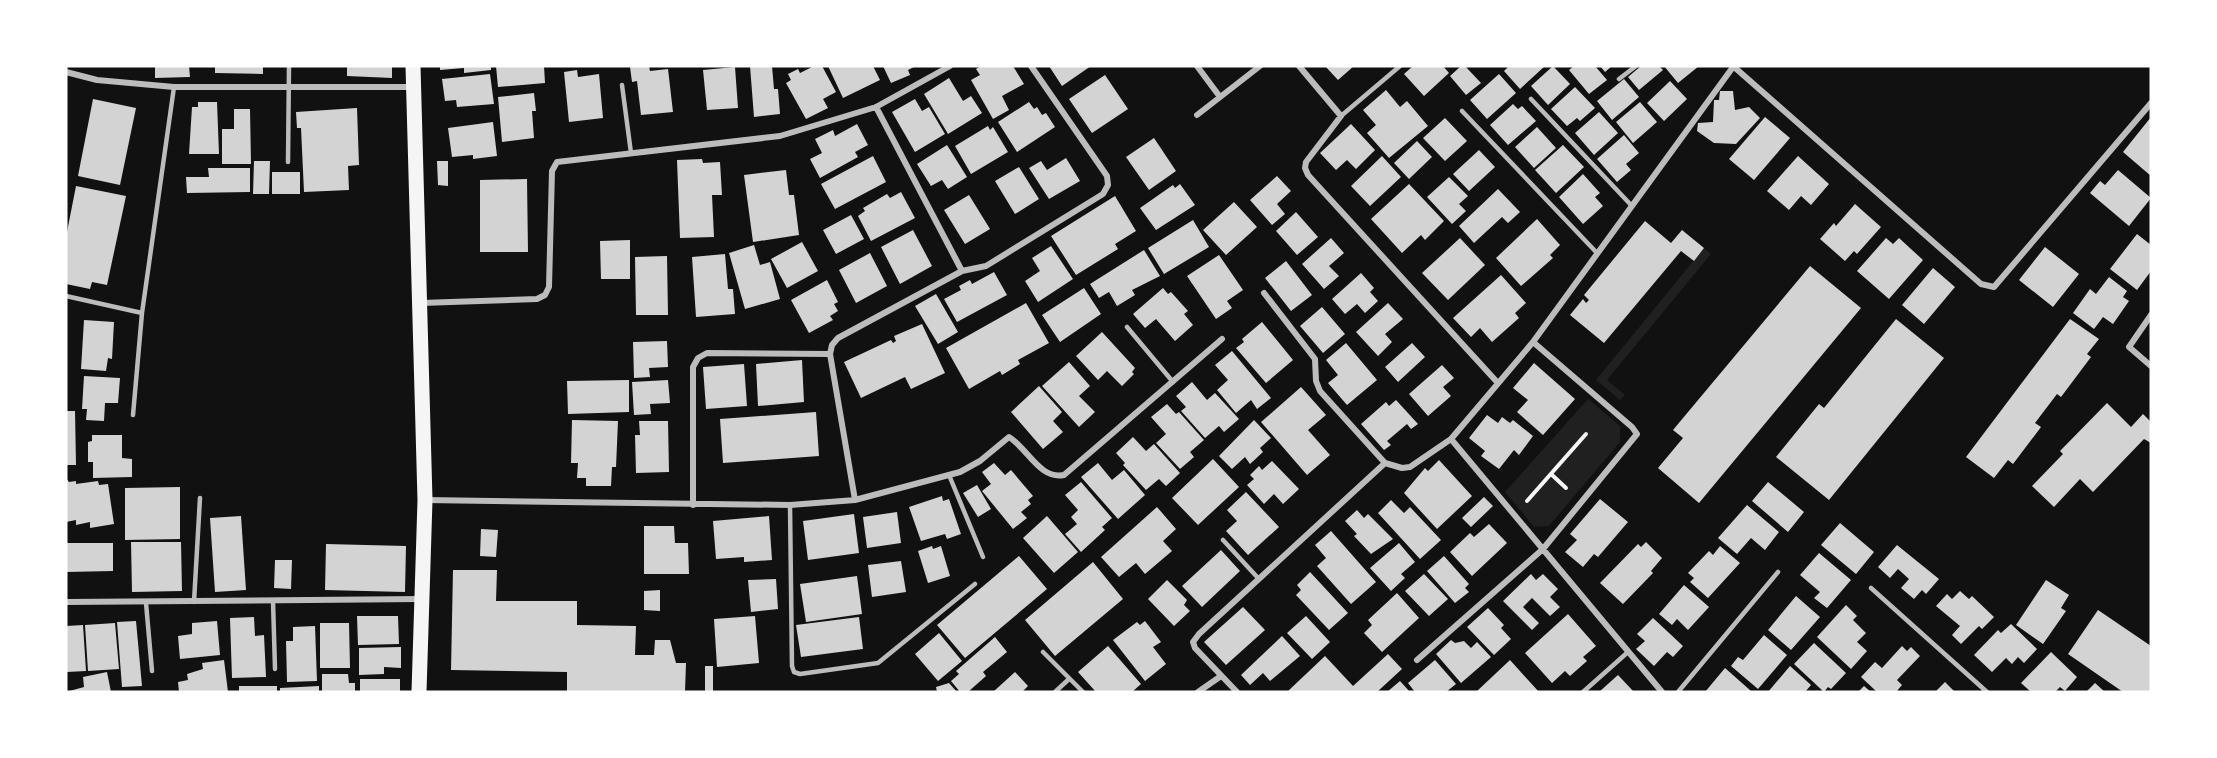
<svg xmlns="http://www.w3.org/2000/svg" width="2217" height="758" font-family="Arial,sans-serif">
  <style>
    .green { fill: #202020 }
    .building { fill: #d3d3d3 }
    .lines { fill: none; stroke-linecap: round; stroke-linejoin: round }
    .path { stroke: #f5f5f5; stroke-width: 4 }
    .service { stroke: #bcbcbc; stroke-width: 4.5 }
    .minor { stroke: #bcbcbc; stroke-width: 6 }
    .primary { stroke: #f5f5f5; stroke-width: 15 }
  </style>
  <rect width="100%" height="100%" fill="#111"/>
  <path class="green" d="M1704,248l7,6 -104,126 18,15 -5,5 -24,-20z
    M1588,399l32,27v16l-71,84 -15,1 -29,-35z"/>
  <path class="building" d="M155,66h34l1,11 -35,1z
    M215,66h48v8l-48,-1z
    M347,66h45v12l-45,-2z
    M440,66h51v4l-27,3v-5l-24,2z
    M496,66h48l1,17 -47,4z
    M649,66l1,5 18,-2 5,43 -32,3 -4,-34 -5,1 -2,-15z
    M750,66h22l2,23h4l2,25 -26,3z
    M814,66h8l14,26 -13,7 5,9 -22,11 -20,-36 5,-3 -3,-6 10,-5 2,4z
    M828,66h45l7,14 -37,18z
    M883,66h33l-8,4 2,5 -19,8z
    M981,66h32l11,18 -22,12 7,14 -16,9 -22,-39 9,-5 -4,-6z
    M1049,66h42l-29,20z
    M1325,66h29l-16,14z
    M1413,66h30l6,7 -25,23 -20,-22z
    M1461,66h4l16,17 -15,12 -16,-19z
    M1509,66h36l-25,23 -16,-18z
    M1553,66l17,18 -22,21 -17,-19z
    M1574,66h21l12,14 -18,14 -20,-24z
    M1600,66h12l-7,6z
    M1641,66h18l4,4 -24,20 -11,-13z
    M1664,66h35l-21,17z
    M735,67l3,41 -31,2 -4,-40z
    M577,70l1,7 21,-3 4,44 -34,4 -5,-50z
    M490,74l4,30 -37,3 -1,-7 -11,1 -3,-22z
    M1499,74l17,19 -29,26 -17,-19z
    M1105,75l23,34 -36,24 -23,-34z
    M949,78l14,23 8,-5 11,17 -34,21 -24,-40z
    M1624,79l15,18 -27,23 -15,-19z
    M1670,81l17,18 -23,22 -17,-18z
    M1575,87l20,21 -15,13 -3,-3 -10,8 -16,-17z
    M1386,90l14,17 7,-6 21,25 -39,32 -22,-25 9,-8 -13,-15z
    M1720,91h13l2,19 14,-3 11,11 -24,26 -22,-1 -17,-12 1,-8 15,-1 1,-22h5z
    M534,93l2,18h-4l2,27 -32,4 -4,-45z
    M93,99l43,9 -16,77 -42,-9z
    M915,99l7,12 7,-4 16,27 -30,18 -23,-40z
    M198,102h19l2,52h-30l3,-47h6z
    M1029,102l5,7 3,-2 5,8 4,-2 9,14 -38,25 -19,-30z
    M1640,102l17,20 -24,21 -17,-21z
    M1513,104l5,5 4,-3 14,15 -28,24 -18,-20z
    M357,108l2,57 -11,1 1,24 -45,2 -3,-64h-4l-1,-16z
    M234,109h16l1,55h-29v-35h12z
    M1599,112l19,21 -24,22 -19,-22z
    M1765,117l25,21 -36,42 -25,-21z
    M2151,117v59l-28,-24z
    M1445,118l22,23 -22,20 -22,-23z
    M493,122l4,34 -24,3v-4l-21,2 -4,-29z
    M857,124l11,21 -13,7 3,5 -38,21 -10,-19 12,-6 -7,-14 18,-9 2,6z
    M1351,124l24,26 -19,19 -9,-9 -11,10 -16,-17z
    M988,126l2,4 3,-3 15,25 -37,22 -16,-28z
    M1537,127l19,21 -22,20 -19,-21z
    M1624,135l15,18 -13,11 5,6 -14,12 -20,-23z
    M1154,138l22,33 -27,19 -23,-33z
    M1417,141l15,16 -23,22 -15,-16z
    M947,145l20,32 -19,12 -6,-9 -11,6 -14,-22z
    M1563,145l21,22 -28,26 -21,-23z
    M1479,150l16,17 -26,24 -16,-17z
    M873,156l13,26 -51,27 -14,-25z
    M1382,156l19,21 -31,29 -19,-20z
    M1798,156l31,28 -18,21 -10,-9 -12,14 -22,-19z
    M1066,158l14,23 -31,18 -20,-31 12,-7 6,9z
    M702,159l1,4 17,-1 2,33h-10l2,42 -34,1 -3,-78z
    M254,161h16l-1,33h-16z
    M437,161h11v25l-10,-1z
    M1019,167l20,32 -24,15 -20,-33z
    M208,168h42v24l-63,1 -1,-16h23z
    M786,170l3,25h5l5,40 -46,7 -9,-67z
    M2118,170l33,28 -22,28 -39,-33 10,-12 5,4z
    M272,172h28v22h-28z
    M1583,174l17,19 -5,4 8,9 -20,18 -24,-27z
    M1277,176l14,15 -14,13 8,10 -13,11 -22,-25z
    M1449,177l19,19 -9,8 7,7 -14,13 -25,-27z
    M527,179l1,73h-48v-72z
    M1180,184l15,21 -39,25 -16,-22 33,-23 2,3z
    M1409,184l35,37 -19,19 -4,-5 -19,18 -31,-34z
    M76,186l50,10 -19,89 -15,-3 -2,7 -24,-5v-47z
    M1498,189l22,23 -12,11 -6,-6 -28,26 -15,-17z
    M901,192l14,26 -44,23 -13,-25 7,-5 -2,-3 24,-14 3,4z
    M969,195l21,34 -25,15 -21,-34z
    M1115,196l21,35 -21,13 3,5 -42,26 -25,-39z
    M1234,202l23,25 -31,28 -23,-25z
    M1855,204l26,23 -24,27 -3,-3 -9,10 -25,-22 14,-16 2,3z
    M1296,212l22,25 -21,18 -21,-24z
    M851,215l13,24 -28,15 -13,-24z
    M1537,219l23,26 -10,10 3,3 -32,28 -25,-28z
    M1193,220l16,27 -45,27 -16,-26z
    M1645,221l26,22 11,-13 22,18 -10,13 -13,-10 -77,92 -34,-28 13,-16 3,4 3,-3 -5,-5z
    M913,230l19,36 -32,18 -19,-37z
    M2137,234l14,11v26l-14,19 -27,-21z
    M1331,238l13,15 -15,13 10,10 -15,13 -22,-25z
    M1460,238l25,27 -37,35 -26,-27z
    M1886,238l7,6 6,-6 24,22 -34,39 -32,-28z
    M630,240v39h-29l-1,-38z
    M802,242l16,29 -31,17 -16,-29z
    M754,245l6,20 10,-3 10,37 -35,10 -16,-56z
    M1051,246l22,33 -35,23 -13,-21 15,-10 -8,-13z
    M2045,247l34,27 -26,33 -34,-27z
    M1144,250l16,26 -28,14 3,5 -18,11 -8,-14 -10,6 -9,-14z
    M870,253l17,33 -31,17 -17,-33z
    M725,254l3,35h5l2,25 -39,3 -4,-60z
    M1219,255l24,35 -16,11 5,7 -16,11 -29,-43z
    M667,256l1,59h-32l-1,-58z
    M1286,261l26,34 -21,16 -26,-33z
    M1810,266l51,42 -162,195 -41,-35 25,-30 -10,-8z
    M1933,268l22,19 -31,37 -22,-19z
    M994,272l13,23 -50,27 -13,-23 17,-9 -2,-4 11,-6 2,4z
    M1361,273l13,15 -4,4 8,9 -13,12 -8,-9 -12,10 -13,-15z
    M1501,275l25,28 -11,10 4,5 -27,24 -12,-14 -9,9 -18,-19z
    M2109,277l18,14 -4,6 6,4 -16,23 -10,-7 -9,12 -21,-16 17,-24 6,5z
    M827,280l11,22 -4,2 4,7 -8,5 3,4 -24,13 -18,-33z
    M1084,288l17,26 -41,28 -18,-27z
    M1163,288l5,6 3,-2 17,19 -4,3 9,11 -18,16 -19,-22 -11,9 -12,-14z
    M936,294l22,38 -20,12 -23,-38z
    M1026,303l23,40 -31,17 2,4 -18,11 -2,-4 -31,18 -23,-41z
    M1388,303l15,16 -18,15 7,8 -14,14 -22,-24z
    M1322,307l23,27 -22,19 -23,-27z
    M1896,319l48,39 -115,142 -53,-43 43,-53 5,4z
    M2070,319l29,20 -12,15 4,3 -30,40 -4,-3 -22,29 6,4 -28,37 -5,-4 -14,18 -28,-21z
    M84,320l30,2 -2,37 -4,-1 -2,13 -25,-2z
    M1262,322l31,38 -27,23 -30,-35 8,-6 -2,-3z
    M922,324l23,49 -34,16 -6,-12 -44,21 -17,-36 47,-22 2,3 3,-2 -2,-5z
    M1102,332l33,36 -3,4 2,2 -12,12 -15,-15 -9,9 -22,-24z
    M667,341l1,26 -19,1 1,9 -16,1 -1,-36z
    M1346,343l31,37 -30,25 -19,-22 10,-8 -12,-15z
    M1412,343l13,14 -27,25 -13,-15z
    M1232,351l39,47 -14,11 -6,-9 -15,13 -19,-23 11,-10 -13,-15z
    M802,360l2,42 -46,4 -2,-42z
    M1069,362l21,24 -11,10 16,16 -16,15 -37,-41z
    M1534,363l41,36 -32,36 -26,-23 11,-12 -15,-12z
    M744,364l3,42 -41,3 -3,-42z
    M1442,365l12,13 -11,9 8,9 -23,20 -19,-22z
    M84,376l36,2 -2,25h-13l-1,18 -18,-1 1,-11h-5z
    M629,380v32l-61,2 -1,-33z
    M668,380l2,23 -20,1 1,10 -17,1 -2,-33z
    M1192,382l15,18 8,-7 24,26 -15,13 -5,-6 -14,12 -24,-27 5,-4 -10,-11z
    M1039,386l23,26 -9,9 10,11 -20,17 -32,-37z
    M1301,387l25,28 -18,15 22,25 -23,20 -46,-53z
    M1396,400l22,24 -7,5 -4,-5 -20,17 4,4 -7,5 -23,-26 25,-22 3,4z
    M2107,403l24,24 12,-13 8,8v21l-7,-4 -51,53 -13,-13 -26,28 -22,-21 31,-32 -3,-3z
    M1167,404l9,10 3,-2 25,28 -14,12 4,5 -14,12 -24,-26 10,-9 -15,-17z
    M66,411h9l1,54h-10z
    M816,412l3,44 -96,7 -3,-44z
    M1487,415l11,8 4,-6 8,6 3,-3 20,16 -14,19 -5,-5 -15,19 -18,-13 4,-5 -16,-13z
    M572,420l46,1 -2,46h-4l-1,19h-25v-8h-9l1,-15h-7z
    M1254,420l17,18 -11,10 3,4 -13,12 -5,-7 -13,12 -13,-13z
    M639,421h29l1,51 -33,1 -1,-38h5z
    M92,435h30v23l10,1v18l-39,1v-16h-5v-20l4,-1z
    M1133,437l13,14 8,-7 26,29 -14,13 -7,-7 -13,11 -23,-25 2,-2 -9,-10z
    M1213,459l26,28 -41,38 -26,-27z
    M1439,460l33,36 -35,33 -33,-36 21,-25 3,3z
    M1272,461l27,28 -16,15 -9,-10 -10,10 -17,-19 7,-6 -4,-4 9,-9 3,4z
    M994,463l11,12 6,-5 22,26 -5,4 3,4 -10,8 6,6 -14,11 -31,-38 9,-7 -9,-12z
    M1098,463l14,17 12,-10 21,25 -27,24 -37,-42z
    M66,478l3,4 7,-1v3l22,-3 1,4 9,-1 6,40 -24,4v-6l-14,3v-5l-10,2z
    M1081,482l31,36 -10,9 3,3 -24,22 -16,-18 12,-10 -6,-7 7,-7 -13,-15z
    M1768,482l36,30 -16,20 -36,-31z
    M977,485l14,24 -13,8 -15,-24z
    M180,487v52l-55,1v-52z
    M1246,492l33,35 -31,28 -22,-24 11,-10 -10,-11z
    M942,496l1,5 6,-2 12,35 -14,5 -2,-5 -24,7 -12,-34z
    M1484,497l9,9 -22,21 -9,-9z
    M1600,499l28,23 -30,35 -4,-3 -11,13 -18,-15 12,-12 -7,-6z
    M1391,500l13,13 6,-6 31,33 -21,19 -42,-46z
    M1747,505l32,27 -14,18 -14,-12 -14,16 -19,-16z
    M1157,507l19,22 -13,12 9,10 -27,23 -9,-11 -17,14 -18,-20z
    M1357,510l7,8 4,-4 25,25 -22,15 -17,-18 3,-2 -12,-13z
    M897,512l4,31 -34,5 -4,-31z
    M854,514l5,39 -51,7 -5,-39z
    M241,516l5,74 -31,2 -5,-74z
    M769,516l3,44 -28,2v-5l-28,2 -3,-38z
    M1047,516l31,36 -24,21 -31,-35z
    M1840,523l34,29 -18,22 -35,-29z
    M1489,524l18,19 -35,33 -22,-24 20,-19 4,4z
    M644,526h30l1,17h13l1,31h-45z
    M481,529l17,1 -2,27 -16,-1z
    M1331,531l45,51 -25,22 -34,-38 9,-8 -11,-13z
    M131,542h50l1,49 -50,1z
    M1646,542l16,16 -11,13 2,2 -30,31 -23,-21 38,-39 3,3z
    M66,543h47v28l-47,1z
    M1399,543l16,19 -14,12 4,4 -14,13 -21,-23z
    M326,544l80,2 -1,46 -80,-2z
    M1897,545l42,34 -13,15 -4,-4 -8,9 -13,-11 8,-9 -11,-10 -8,9 -12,-11z
    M932,546l1,3 8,-3 9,30 -22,7 -10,-32z
    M1720,546l20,17 -32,35 -18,-16 4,-4 -6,-5 21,-22 4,4z
    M1221,550l19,21 -38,36 -20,-21z
    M1819,553l32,27 -24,28 -13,-10 6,-6 -20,-17z
    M1019,556l28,33 -82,69 -28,-33z
    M1444,556l25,28 -4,4 4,4 -14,11 -28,-32z
    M275,560h17l-1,29 -17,-1z
    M901,561l5,31 -34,5 -4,-32z
    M1093,562l30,37 -68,57 -30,-36z
    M453,570h44l-1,31h81v24l59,1 -1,29h19l1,-15h15l6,23h10l-1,29h-118v-20l-116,-2z
    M1310,572l38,41 -19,17 -33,-35 5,-5 -4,-5z
    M1424,574l24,25 -19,17 -24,-25z
    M1531,574l5,6 7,-6 15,15 -8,8 10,10 -10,9 -18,-18 -9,9 16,16 -7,7 -29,-29z
    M857,576l5,38 -56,8 -6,-38z
    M776,579l2,30 -27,3 -3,-32z
    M1167,580l20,20 -3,5 6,6 -16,15 -26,-27z
    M2046,580l23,15 -8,13 5,3 -23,33 -27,-19z
    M1684,585l25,22 -21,23 -11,-11 -5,6 -13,-11z
    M660,590v21l-16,-1v-19z
    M1960,591l9,8 3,-3 22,21 -12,12 -3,-3 -18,18 -9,-9 8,-9 -24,-20 11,-12 5,5z
    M1397,593l22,25 -37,34 -18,-19 8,-8 -4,-5z
    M1796,596l24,21 -29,33 -23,-20z
    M1846,605l11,11 -4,4 13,13 -9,9 10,9 -16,18 -34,-32z
    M1243,607l22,23 -39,35 -22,-23z
    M1488,608l16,17 -3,3 10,11 -17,16 -27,-28z
    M2098,610l53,36v46h-28l-55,-38z
    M1568,614l28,32 -13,11 4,4 -17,15 -5,-5 -13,12 -27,-30z
    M357,616h41l1,28 -41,1z
    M755,616l4,47 -42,4 -3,-48z
    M1306,616l24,26 -18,17 -25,-26z
    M254,617l1,19 9,-1 2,42 -34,1 -2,-60z
    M859,617l4,32 -62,8 -5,-32z
    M1653,618l30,28 -10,11 -6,-5 -13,14 -18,-17 9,-8 -8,-7z
    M136,621l6,65 -20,1 -5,-65z
    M217,621l3,34 -40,4 -2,-23 14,-2v-11z
    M1145,621l16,21 -8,5 13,17 -21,17 -32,-41 24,-18 3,3z
    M115,623l4,46 -31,2 -3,-46z
    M320,623h29l1,45h-30z
    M2011,624l26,25 -13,14 -6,-6 -6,7 -6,-6 -14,14 -18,-17 24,-25 3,3z
    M83,625l3,46 -19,1 -1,-46z
    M315,626l2,55 -30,1 -1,-41h7v-14z
    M939,633l23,28 -24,20 -23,-27z
    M1764,635l23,20 -29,34 -27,-23 7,-9 5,3z
    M1282,636l18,20 -30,25 -7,-8 -13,12 -9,-10z
    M995,637l12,15 -24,20 3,4 -18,16h-8l-9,-11 8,-7 -3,-3z
    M1451,640l4,3 9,-2 7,7 6,-6 14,15 -30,26 -25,-29z
    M1814,643l32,30 -15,16 -3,-2 -4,5 -30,-28z
    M1108,646l33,38 -9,8h-36l-18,-20z
    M1902,646l5,5 4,-4 9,9 -23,24 5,5 -6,7h-19l-16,-15 14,-15 7,6z
    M401,647v21l-17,-1v7l-25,1v-27z
    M2051,652l26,25 -12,14 -5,-4 -5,5h-24l-10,-9z
    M1388,654l14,15 -25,23h-90l38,-36 28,30z
    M224,660l4,32h-49l-1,-10 10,-2 -1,-6 16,-5 -1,-6z
    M1435,660l21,24 -10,8h-31l-7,-9z
    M1510,660l29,32h-63z
    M705,666h8v26h-8z
    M1790,666l21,19 -6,7h-37z
    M1725,668l26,23 -1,1h-45z
    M107,672l4,20h-45l18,-5 -1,-10z
    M1015,672l13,14 -6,6h-29z
    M322,674h26l1,9h6v9h-33z
    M1618,675l16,17h-35z
    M360,679h40v13h-40z
    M1400,681l10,11h-23z
    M1945,682l10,10h-20z
    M949,683l8,9h-20l-1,-5z
    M2095,683l10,9h-19z
    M239,686h38v6h-38z
    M319,686v6h-39v-4z
    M1864,686l7,6h-13z"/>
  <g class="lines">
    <path class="path" d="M1551,474l15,14
      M1527,501l59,-67"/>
    <path class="service" d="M1619,79l17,-13
      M622,85l9,68
      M1531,99l100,106
      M1462,111l135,142
      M1341,116l59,-50
      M288,162l1,-96
      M66,296l76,17
      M1127,327l46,55
      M133,415l9,-102 32,-226
      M949,475l34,82
      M790,505l2,161 2,6 6,2 78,-11 97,-79
      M1223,540l35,38
      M1871,588l116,104
      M273,601l2,68
      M194,602l6,-104
      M146,603l6,68
      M1043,652l40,40
      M1055,692l14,-13
      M1583,692l45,-40
      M1678,692l100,-120"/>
    <path class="minor" d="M1197,66l23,31
      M1299,66l42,50 -35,46 -1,6 3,7 189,207
      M1733,66l248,218 13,3 157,-184
      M66,72l31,8 77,7h238
      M1197,115l63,-49
      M962,271l24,-5 117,-72 5,-9 -1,-9 -76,-110
      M1264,293l51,66 1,22 4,10 65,72
      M421,303l116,-4 8,-4 4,-8 3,-116 5,-9 223,-26 96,-29 74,-41
      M2151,315l-22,32 22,19
      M1451,439l211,253
      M425,500l365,5 65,-5 -25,-146 2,-9 6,-7 124,-67 -86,-164
      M855,500l105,-28 20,-11 29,-24c19,12 31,43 55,38l158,-136
      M693,505v-138l5,-9 9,-5 123,1
      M66,602l354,-3
      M1417,660l126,-111 94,-115 -5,-7 -99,-85
      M1198,692l23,-16
      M1237,692l-42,-44 -2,-6 6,-8 186,-171 17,5 8,-1 41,-28 82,-97 200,-275"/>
    <path class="primary" d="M413,66l12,434 -6,192"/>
  </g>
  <rect width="2217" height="758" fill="none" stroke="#ffffff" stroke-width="135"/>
</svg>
